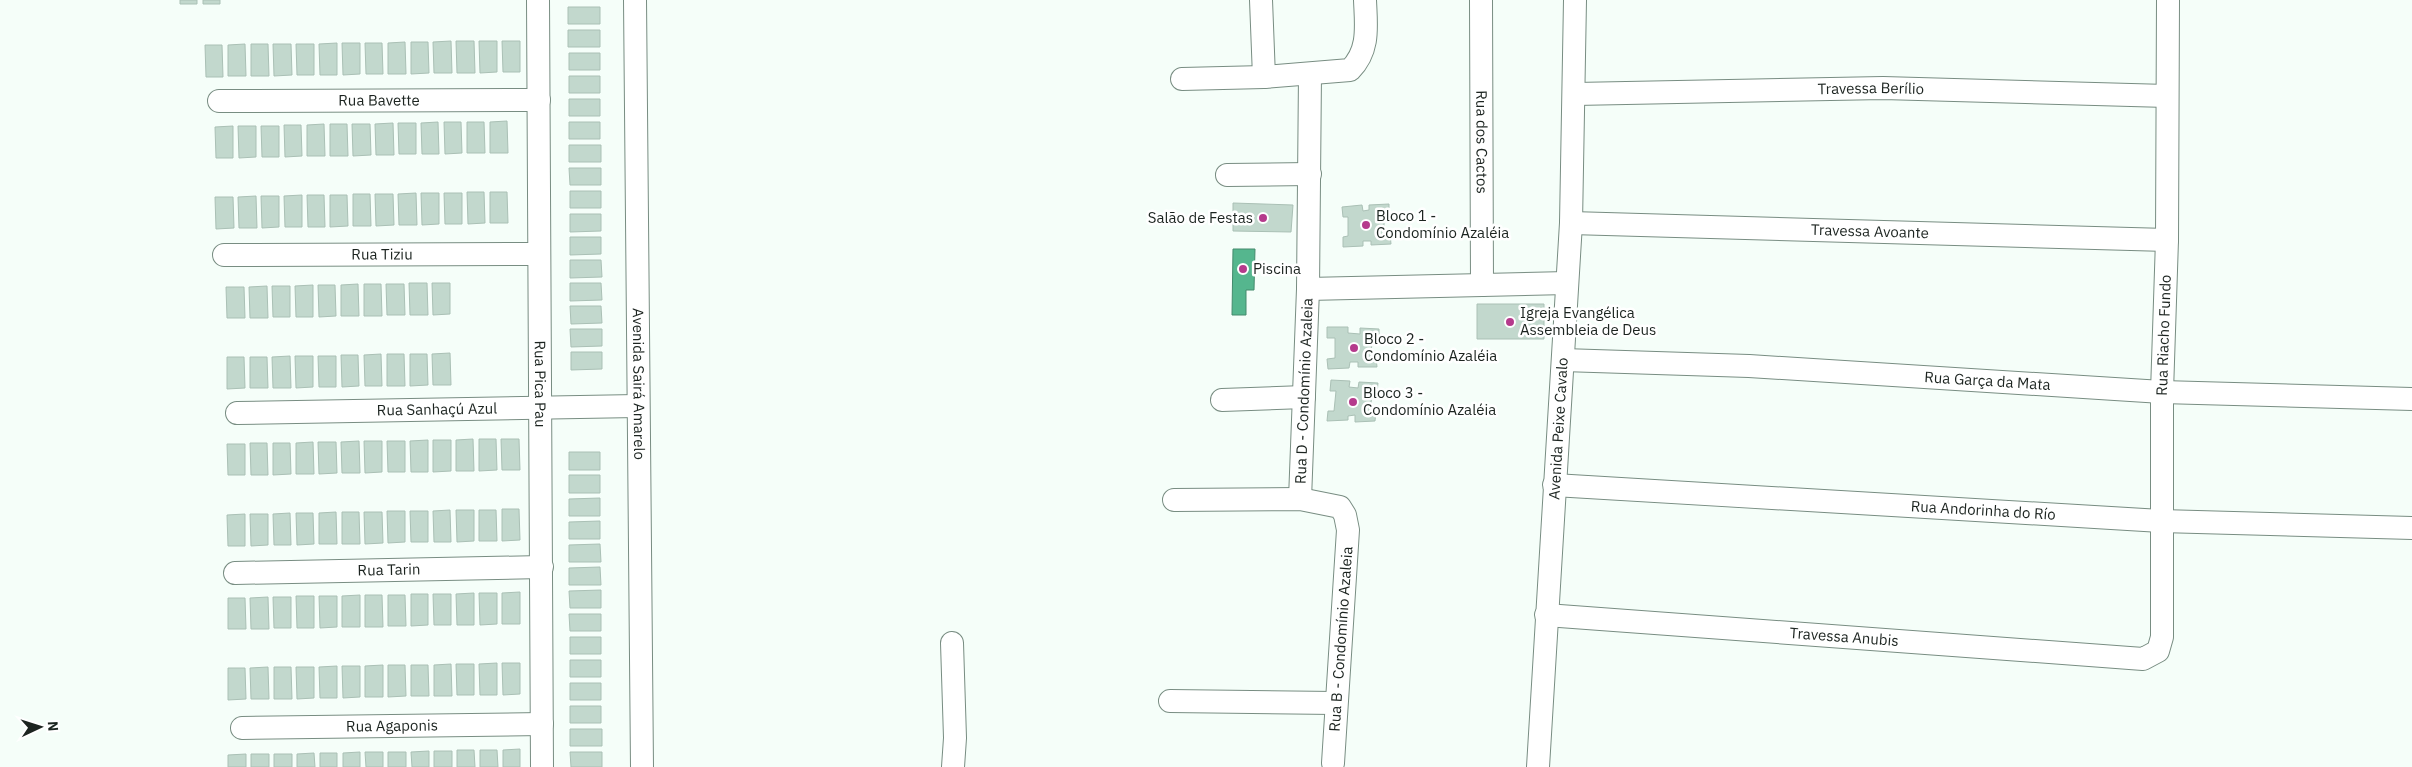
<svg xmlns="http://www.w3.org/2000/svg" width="2412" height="767" font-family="'IBM Plex Sans',sans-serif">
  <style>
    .water { fill: #55b68e; stroke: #448a6d }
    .building { fill: #c2d8cd; stroke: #aac0b5 }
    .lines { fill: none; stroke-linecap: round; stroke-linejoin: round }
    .minor-casing { stroke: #788d82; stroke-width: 24 }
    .minor { stroke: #fff; stroke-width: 22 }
    .poi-dot { fill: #b53a8c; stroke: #fff; stroke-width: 2 }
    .labels { text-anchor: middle; stroke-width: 5; stroke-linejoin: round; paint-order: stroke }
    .street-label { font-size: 15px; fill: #1c2420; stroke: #fff }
    .poi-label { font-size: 15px; fill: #1c2420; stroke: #fff; text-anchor: start }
  </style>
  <rect width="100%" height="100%" fill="#f5fef9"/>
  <path class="water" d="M1233,249h22l-1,41h-8v25h-14z"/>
  <path class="building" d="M180,0h17v4h-17z
    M203,0h17v4h-17z
    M568,7h32v17h-32z
    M568,30h32v17h-32z
    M451,41l1,32h-18l-1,-31z
    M456,41h18l1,32h-18z
    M479,41h18v31l-17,1z
    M502,41h18v31h-17z
    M405,42l1,32h-18v-31z
    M411,42h17l1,31 -18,1z
    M337,43v32h-17l-1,-31z
    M342,43h18v31l-17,1z
    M365,43h17l1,31h-17z
    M245,44l1,32h-18v-31z
    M251,44h17l1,32h-18z
    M273,44h18l1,31 -18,1z
    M296,44h18v31h-17z
    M205,45h17l1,32h-17z
    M569,53h31v17h-31z
    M569,76h31v17h-31z
    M569,99h31v17h-31z
    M507,121l1,32h-18v-31z
    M438,122l1,32h-17l-1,-31z
    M444,122h17l1,31 -17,1z
    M467,122h17l1,31h-18z
    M569,122h31v17h-31z
    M393,123l1,32h-18l-1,-31z
    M398,123h18v31h-17z
    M324,124l1,32h-18v-31z
    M330,124h17l1,32h-18z
    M352,124h18l1,31 -18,1z
    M284,125h17l1,31 -17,1z
    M233,126v32h-17l-1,-31z
    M238,126h18v31l-17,1z
    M261,126h18v31h-17z
    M569,145h32v17h-32z
    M569,168h32v17h-31z
    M570,191h31v17h-31z
    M467,192h17l1,31 -17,1z
    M490,192h17l1,31h-18z
    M416,193l1,32h-18l-1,-31z
    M421,193h18v31l-17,1z
    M444,193h18v31h-17z
    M353,194h17l1,32h-18z
    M375,194h18l1,31 -18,1z
    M302,195v32h-17l-1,-31z
    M307,195h17l1,32h-17z
    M330,195h17l1,31 -18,1z
    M256,196l1,32h-18l-1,-31z
    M261,196h18v31l-17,1z
    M215,197h18l1,31 -18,1z
    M1233,203l60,2 -2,27 -58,-1z
    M1389,204v10h-5v20h6l1,10 -20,1v-4h-8v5l-20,1v-10l5,-1v-19h-5l-1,-10 20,-2 1,6 6,-1v-5z
    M570,214h31v17l-31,1z
    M570,237h31v17l-31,1z
    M570,260h31l1,17 -32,1z
    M409,283h18l1,32h-18z
    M432,283h18v31l-17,1z
    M570,283h31l1,17 -32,1z
    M358,284l1,32h-18v-31z
    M364,284h17l1,32h-18z
    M386,284h18l1,31h-18z
    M313,285v32h-17l-1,-31z
    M318,285h17l1,31 -17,1z
    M267,286l1,32h-18l-1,-31z
    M272,286h18v31h-17z
    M226,287h18l1,31h-18z
    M1477,304h67v35h-67z
    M570,306h31l1,17 -31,1z
    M1327,327h21v6l12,1v-6l19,1v10h-7l-1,19 5,-1 1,10h-19v-5h-8l-1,6 -21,1 -1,-10 8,-1v-20h-8z
    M570,329h32v17l-31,1z
    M571,352h31v17l-31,1z
    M450,353l1,32h-18l-1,-31z
    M381,354l1,32h-17l-1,-31z
    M387,354h17l1,32h-18z
    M410,354h17l1,31 -18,1z
    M341,355h17l1,31 -17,1z
    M290,356l1,32h-18l-1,-31z
    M295,356h18v31l-17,1z
    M318,356h18v31h-17z
    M227,357h17l1,31 -18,1z
    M250,357h17l1,31h-18z
    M1331,380l19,1 -1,6 9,1 1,-6 19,1 -1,10h-5l-2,20 6,-1 -1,9 -20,1v-7l-7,1v4l-21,1 1,-10h6l2,-20h-6z
    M473,439l1,32h-18v-31z
    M479,439h17l1,31 -18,1z
    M501,439h18l1,31h-18z
    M428,440v32h-17l-1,-31z
    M433,440h18v31l-18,1z
    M359,441l1,32h-18l-1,-31z
    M364,441h18v31l-17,1z
    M387,441h18v31h-17z
    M313,442l1,32h-18v-31z
    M318,442h18l1,31 -18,1z
    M250,443h17l1,32h-17z
    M273,443h17l1,31 -18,1z
    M227,444h18v31h-17z
    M569,452h31v18h-31z
    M569,475h31v18h-31z
    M600,498v18h-31v-17z
    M502,509h17l1,31 -18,1z
    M450,510l1,32h-17l-1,-31z
    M456,510h18v31l-17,1z
    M479,510h17l1,31h-18z
    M387,511h18v31l-17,1z
    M410,511h18v31h-17z
    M336,512l1,32h-18v-31z
    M342,512h17l1,32h-18z
    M364,512h18l1,31 -18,1z
    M290,513l1,32h-17l-1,-31z
    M296,513h17l1,31 -17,1z
    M245,514v32h-17l-1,-31z
    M250,514h18v31l-17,1z
    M600,521v18h-31v-17z
    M600,544l1,18h-32v-17z
    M600,567l1,18h-32v-17z
    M601,590v18h-31l-1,-17z
    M520,592v32h-18v-31z
    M474,593v32h-17l-1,-31z
    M479,593h18v31l-17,1z
    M411,594h17v31l-17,1z
    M433,594h18v31h-17z
    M360,595v32h-18v-31z
    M365,595h17l1,32h-18z
    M388,595h17l1,31h-18z
    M296,596h18v32h-17z
    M319,596h18v31l-17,1z
    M268,597l1,32h-18l-1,-31z
    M273,597h18v31h-17z
    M228,598h17l1,31h-18z
    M569,614h32v17h-31z
    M570,637h31v17h-31z
    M570,660h31v17h-31z
    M497,663v32h-17l-1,-31z
    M502,663h18v31l-17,1z
    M451,664l1,32h-18v-31z
    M456,664h18v31h-17z
    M383,665v32h-18v-31z
    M388,665h17l1,31 -18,1z
    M411,665h17l1,31h-18z
    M337,666v32h-17l-1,-31z
    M342,666h18v31l-17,1z
    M268,667l1,32h-18l-1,-31z
    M274,667h17l1,32h-18z
    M296,667h18v31l-17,1z
    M228,668h17l1,31 -18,1z
    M570,683h31v17h-31z
    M570,706h31v17h-31z
    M570,729h32v17h-32z
    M520,749v18h-17v-17z
    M457,750h17l1,17h-18z
    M480,750h17l1,17h-18z
    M429,751v16h-17l-1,-15z
    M434,751h18v16h-18z
    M360,752v15h-17v-14z
    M365,752h18v15h-17z
    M388,752h18v15h-18z
    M570,752h32v15h-31z
    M314,753l1,14h-18v-13z
    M320,753h17v14h-17z
    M246,754v13h-18v-12z
    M251,754h18v13h-18z
    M274,754h18v13h-18z"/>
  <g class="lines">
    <defs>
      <g id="minor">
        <path id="s1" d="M538,0l4,767"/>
        <path id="s2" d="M635,0l7,767"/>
        <path d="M1261,0l3,77"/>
        <path id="s3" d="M1481,0l1,285"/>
        <path d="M1182,79l82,-2 86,-7c20,-20 16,-44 15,-70"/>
        <path id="s4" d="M1575,94l308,-6 284,8"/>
        <path id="s5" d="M219,101l320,-1"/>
        <path d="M1227,175l83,-1"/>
        <path id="s6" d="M1571,223l596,17"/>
        <path id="s7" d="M224,255l315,-1"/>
        <path d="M1308,289l259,-6"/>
        <path id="s8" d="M1563,360l186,6 413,26 250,7"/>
        <path d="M1222,400l82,-3"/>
        <path id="s9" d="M237,413l400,-7"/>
        <path id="s10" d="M1554,485l607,36 251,7"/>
        <path id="s11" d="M1300,499l8,-210 2,-215"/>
        <path d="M1174,500l126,-1 40,8 5,8 3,15 -15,233"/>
        <path id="s12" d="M235,573l307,-6"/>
        <path id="s13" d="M1546,615l597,44 15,-8 4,-14v-245l5,-152 1,-240"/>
        <path d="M952,643l3,95 -2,29"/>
        <path d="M1170,701l165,2"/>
        <path id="s14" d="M242,728l300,-4"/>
        <path id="s15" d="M1538,767l33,-544 4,-223"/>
      </g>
    </defs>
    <use href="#minor" class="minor-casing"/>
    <use href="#minor" class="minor"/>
  </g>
  <g class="poi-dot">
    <circle cx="1263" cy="218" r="5"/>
    <circle cx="1366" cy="225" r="5"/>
    <circle cx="1243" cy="269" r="5"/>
    <circle cx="1510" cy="322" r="5"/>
    <circle cx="1354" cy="348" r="5"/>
    <circle cx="1353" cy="402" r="5"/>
  </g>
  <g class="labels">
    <g class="street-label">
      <text dy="5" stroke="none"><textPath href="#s4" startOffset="296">Travessa Berílio</textPath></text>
      <text dy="5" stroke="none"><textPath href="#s5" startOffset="160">Rua Bavette</textPath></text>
      <text dy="5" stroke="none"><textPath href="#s3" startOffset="142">Rua dos Cactos</textPath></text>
      <text dy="5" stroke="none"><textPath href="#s6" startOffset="299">Travessa Avoante</textPath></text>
      <text dy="5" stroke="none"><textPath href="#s7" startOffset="158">Rua Tiziu</textPath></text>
      <text dy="5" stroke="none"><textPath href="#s13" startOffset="932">Rua Riacho Fundo</textPath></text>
      <text dy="5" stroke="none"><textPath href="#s8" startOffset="425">Rua Garça da Mata</textPath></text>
      <text dy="5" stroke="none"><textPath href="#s1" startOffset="384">Rua Pica Pau</textPath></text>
      <text dy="5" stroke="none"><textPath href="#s2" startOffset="384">Avenida Sairá Amarelo</textPath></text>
      <text dy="5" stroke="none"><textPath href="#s11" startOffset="108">Rua D - Condomínio Azaleia</textPath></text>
      <text dy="5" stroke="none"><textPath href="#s9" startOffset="200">Rua Sanhaçú Azul</textPath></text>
      <text dy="5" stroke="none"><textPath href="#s15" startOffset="339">Avenida Peixe Cavalo</textPath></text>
      <text dy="5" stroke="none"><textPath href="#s10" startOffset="430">Rua Andorinha do Río</textPath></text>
      <text dy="5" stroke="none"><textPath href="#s12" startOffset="154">Rua Tarin</textPath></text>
      <text dy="5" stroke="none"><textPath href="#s13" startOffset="299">Travessa Anubis</textPath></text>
      <text transform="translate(1341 639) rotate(-86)" y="5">Rua B - Condomínio Azaleia</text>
      <text dy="5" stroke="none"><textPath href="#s14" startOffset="150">Rua Agaponis</textPath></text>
    </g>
    <g class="poi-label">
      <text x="1376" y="221">Bloco 1 -<tspan x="1376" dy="17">Condomínio Azaléia</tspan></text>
      <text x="1253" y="223" text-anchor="end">Salão de Festas</text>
      <text x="1253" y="274">Piscina</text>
      <text x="1520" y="318">Igreja Evangélica<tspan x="1520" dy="17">Assembleia de Deus</tspan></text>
      <text x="1364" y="344">Bloco 2 -<tspan x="1364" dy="17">Condomínio Azaléia</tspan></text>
      <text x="1363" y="398">Bloco 3 -<tspan x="1363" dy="17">Condomínio Azaléia</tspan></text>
    </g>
  </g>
  <g transform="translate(40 727) rotate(86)" stroke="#ffffff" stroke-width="4" paint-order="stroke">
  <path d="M0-4L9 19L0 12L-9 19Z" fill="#1c2420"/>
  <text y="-8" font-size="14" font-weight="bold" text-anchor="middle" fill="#1c2420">N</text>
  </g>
</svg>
